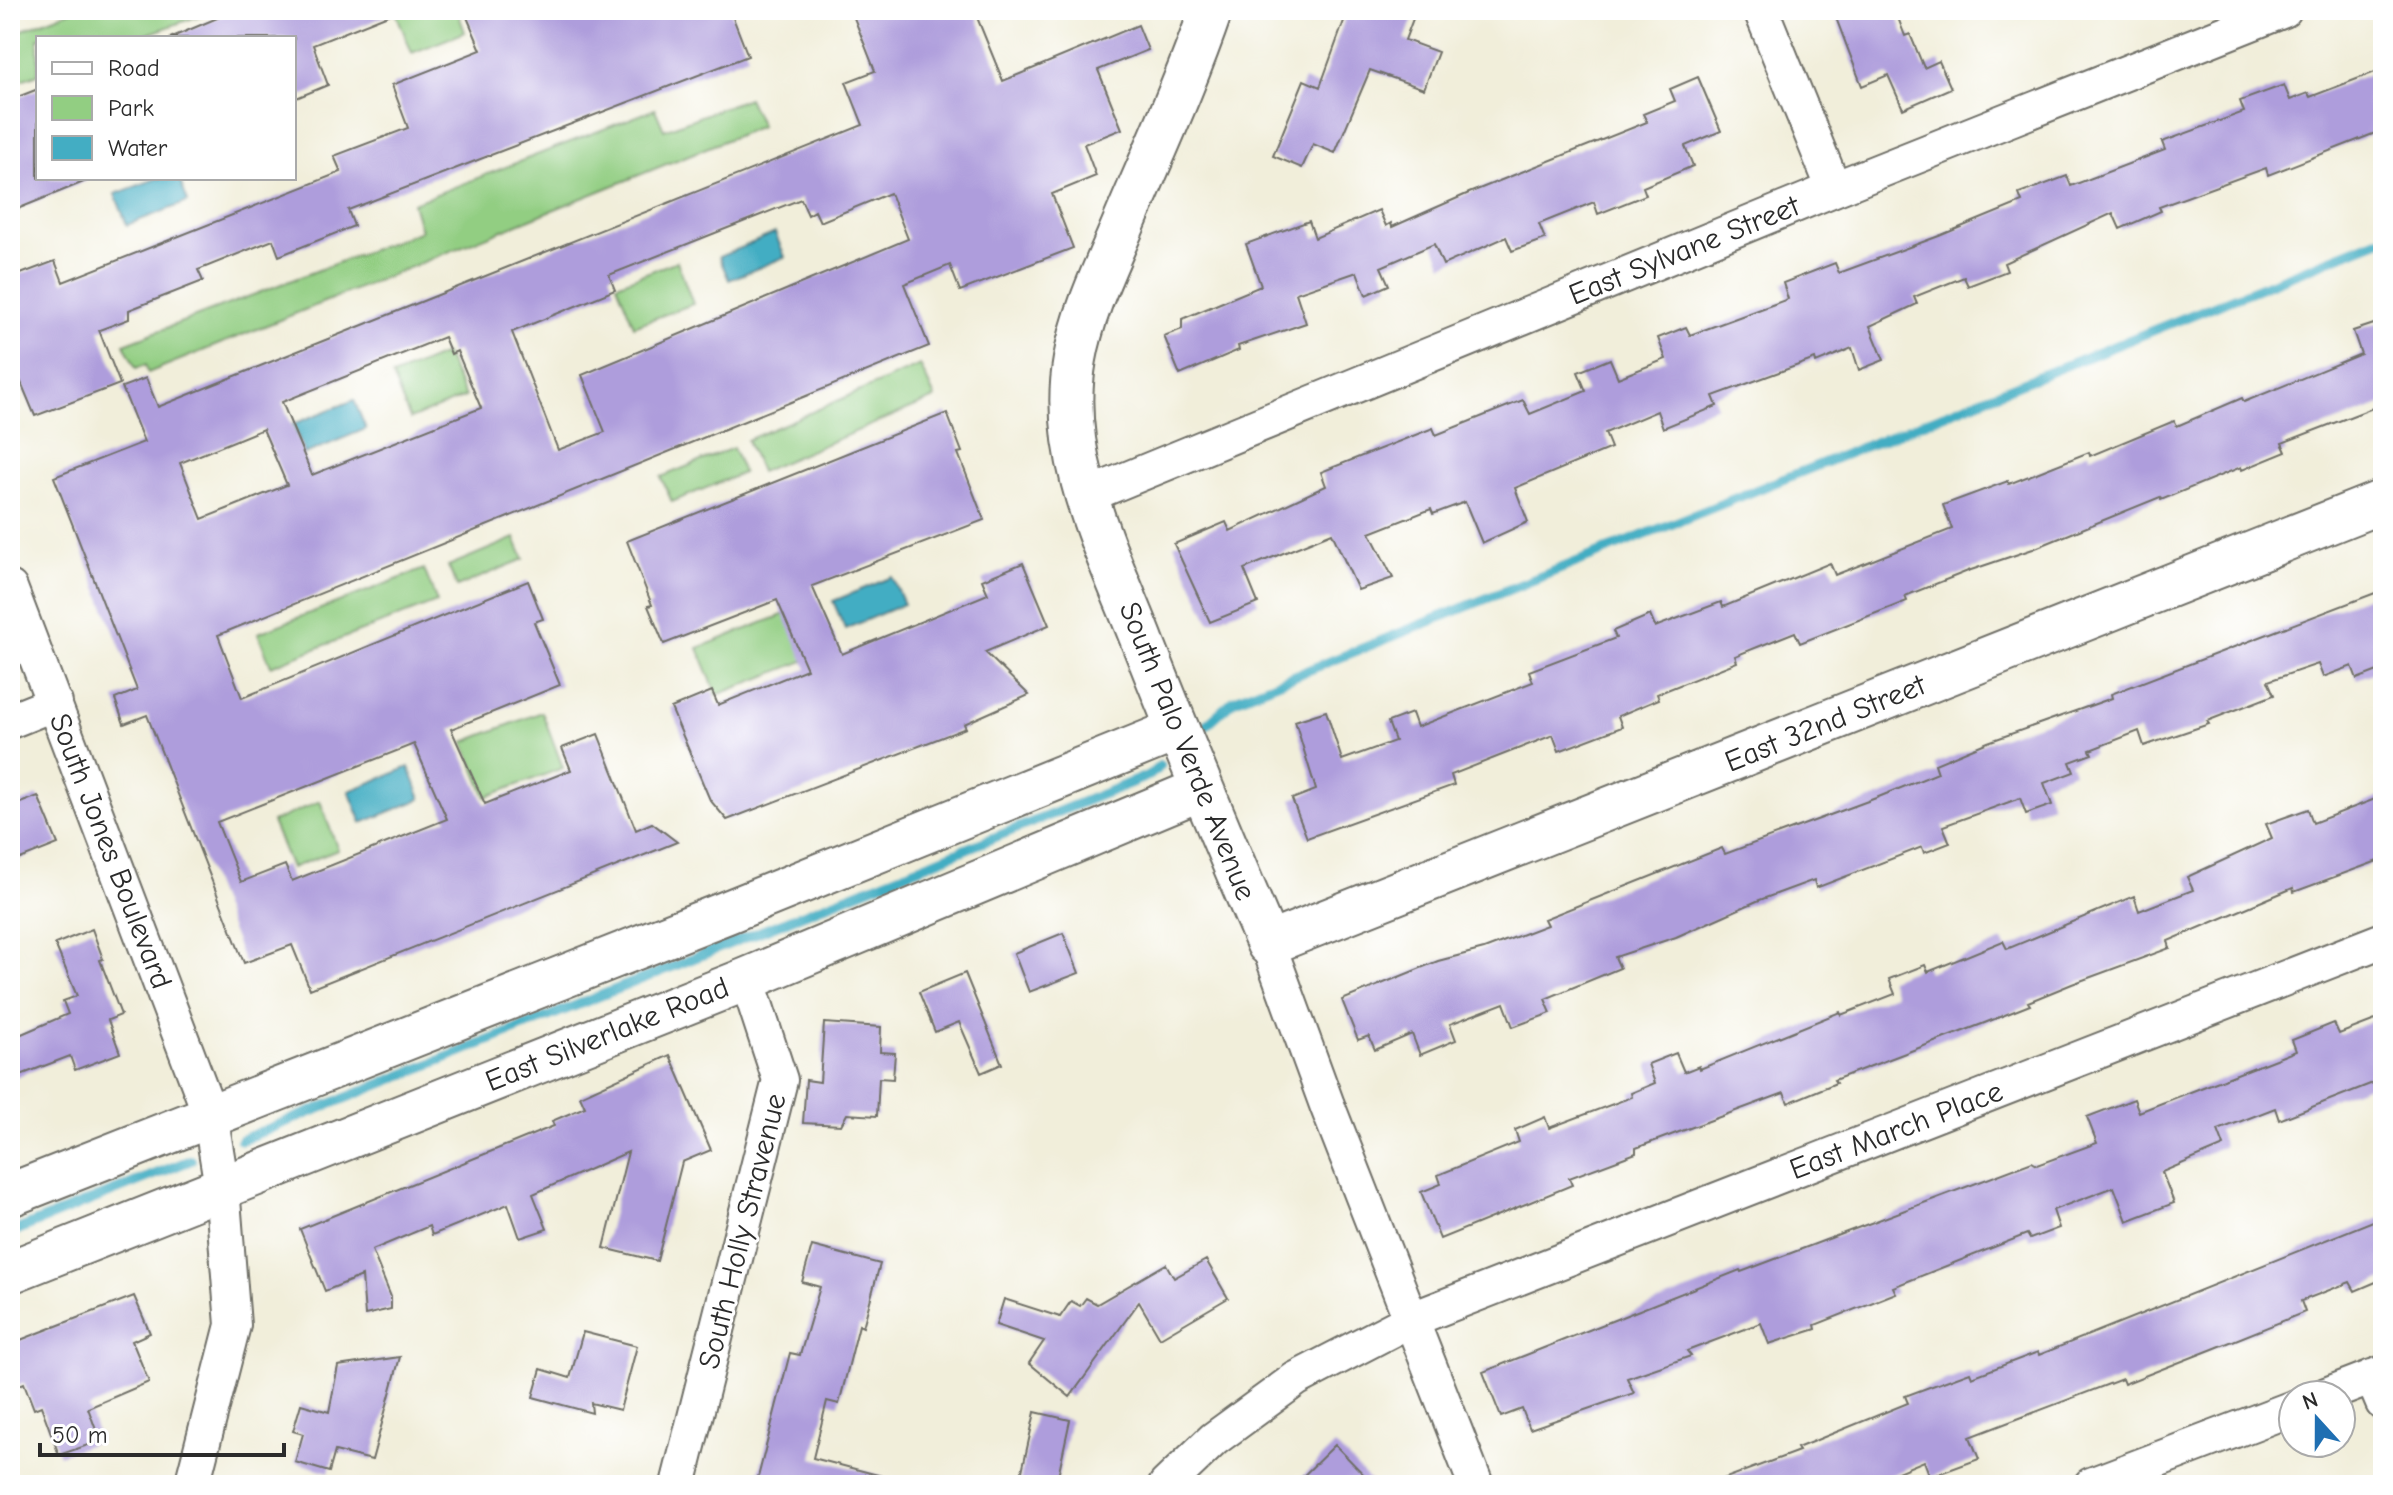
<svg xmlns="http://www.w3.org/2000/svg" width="2393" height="1495" font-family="'Comic Neue',sans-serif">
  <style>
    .green { fill: #92ce82; stroke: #5e7c56; stroke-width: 2 }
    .water { fill: #43adc3; stroke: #376c77; stroke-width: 2 }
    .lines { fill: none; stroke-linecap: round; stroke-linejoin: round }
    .stream { stroke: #43adc3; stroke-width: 10 }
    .building { fill: #ae9ddc; fill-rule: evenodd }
    .minor-casing { stroke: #706f68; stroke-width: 38 }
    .tertiary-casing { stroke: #706f68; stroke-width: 46 }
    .minor { stroke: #fff; stroke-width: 34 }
    .tertiary { stroke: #fff; stroke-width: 42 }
    .labels { text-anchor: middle; stroke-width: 6; stroke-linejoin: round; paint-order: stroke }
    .street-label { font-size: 30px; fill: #2b2b2b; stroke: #fff }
  </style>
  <rect width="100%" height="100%" fill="#fff"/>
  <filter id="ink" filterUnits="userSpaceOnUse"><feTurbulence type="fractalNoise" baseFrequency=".0125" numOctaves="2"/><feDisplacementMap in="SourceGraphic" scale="16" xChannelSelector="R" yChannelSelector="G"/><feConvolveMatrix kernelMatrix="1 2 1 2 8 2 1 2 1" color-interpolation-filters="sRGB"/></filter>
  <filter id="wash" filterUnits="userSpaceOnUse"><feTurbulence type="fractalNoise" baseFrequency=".006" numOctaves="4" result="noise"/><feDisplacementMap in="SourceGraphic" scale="32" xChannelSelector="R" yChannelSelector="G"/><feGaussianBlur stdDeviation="1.8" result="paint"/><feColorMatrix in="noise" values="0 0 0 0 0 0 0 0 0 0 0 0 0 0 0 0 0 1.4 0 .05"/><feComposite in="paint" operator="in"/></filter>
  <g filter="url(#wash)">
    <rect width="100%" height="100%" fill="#f1eeda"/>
    <path class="green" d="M73,10h130l1,4 -67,24h-99v36l-28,10v-49z
      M395,10h62l8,22 -53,21z
      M748,98l13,28 -613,247 -2,-8 -10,3 -12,-24 297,-113 -8,-28 242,-94 9,21z
      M677,261l16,43 -59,22 -17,-42z
      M445,354l20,43 -55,22 -18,-43z
      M920,365l15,33 -175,74 -13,-32z
      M733,448l10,25 -71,29 -11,-25z
      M515,538l9,21 -67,28 -9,-21z
      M424,569l13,33 -166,64 -13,-33z
      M803,607l19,47 -105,41 -19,-47z
      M542,712l21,56 -77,29 -22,-55z
      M320,801l18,49 -47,18 -19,-46z"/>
    <path class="water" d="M158,178h21l9,24 -61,23 -12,-31z
      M775,233l10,24 -56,23 -10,-23z
      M354,400l12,29 -61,25 -12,-30z
      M892,577l12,27 -59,25 -12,-28z
      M409,767l12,32 -59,24 -13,-32z"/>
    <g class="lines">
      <path class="stream" d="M1206,725l28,-25 1149,-462
        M241,1140l909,-365 10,-9
        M10,1233l181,-73"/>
    </g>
    <g id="blocks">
      <path class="building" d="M236,10h162v1l-85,34 15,40 -34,14v-61h-124z
        M464,10h266l18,46 -400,154 6,16 -75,30 -6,-16 -75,30 5,11 -74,29v9l-30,11 21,54 -85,32 -25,-60v-78l45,-17 8,21 278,-110 -7,-16 74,-28 -16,-43 89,-35z
        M851,10h123l29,71 135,-56 10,25 -50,20 24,59 -38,15 12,32 -44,18 21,54 -113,43 -10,-26 -46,19 25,62 -711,289 24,63 286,-117 15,38 -9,3 26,63 -109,44 34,75 86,-34 -9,-22 36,-14 38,96 16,-7 25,19 -367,147 -18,-44 -48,18 -97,-248 -23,9 -9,-25 22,-9 -83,-213 90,-35 -22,-55 24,-9 12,29 705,-282 -17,-43 29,-11zM890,193l18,46 -326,136 23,57 -47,18 -46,-118 103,-42 -6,-15 192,-76 7,16 7,-4 5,11zM444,337l7,17 6,-3 24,57 -169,67 -30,-73zM263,429l24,56 -85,34 -22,-56zM414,744l33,75 -155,62 -7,-16 -44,17 -24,-60z
        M1348,10h48l18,6 -9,24 33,12 -14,37 -54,-19 -35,83 -22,-9 -11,24 -29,-12 31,-76 16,7z
        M1833,10h62l10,26 5,-2 14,34 15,-7 12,27 -48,21 -15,-34 -26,11z
        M2383,69v61l-115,45 -2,-7 -107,39 2,4 -41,18 -7,-16 -109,50 3,8 -39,15 -4,-9 -50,20 3,7 -47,22 14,34 -25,10 -7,-22 -36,15 -1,-4 -102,37 4,10 -54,22 -6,-17 -52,22 6,15 -96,40 13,34 -46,21 -17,-41 -32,12 -2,-5 -61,24 23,45 -35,12 -26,-57 -88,36 14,34 -48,19 -36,-78 52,-22 4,9 96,-45 -5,-14 112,-44 3,7 87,-35 7,14 56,-23 -8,-19 32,-13 8,19 48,-19 -8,-21 28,-11 4,8 98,-36 -5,-16 52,-20 4,10 100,-37 83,-34 -3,-8 48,-18 4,10 94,-36 -3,-8 82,-30 -4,-11 44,-16 6,15 18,-7 2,4z
        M1698,77l23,54 -36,15 8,20 -50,21 3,8 -48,19 -4,-12 -55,22 6,15 -33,12 -6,-14 -63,28 -9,-21 -53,23 8,18 -23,10 -9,-23 -61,21 10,30 -68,23 1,4 -59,25 -16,-39 18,-7v-10l79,-33 -15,-42 63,-23 6,17 64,-28 7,16 5,-3 1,4 77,-34 178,-71 -4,-8 32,-13 -5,-12z
        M38,89v89l53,1 -81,33v-112z
        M2383,321v83l-101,39 4,9 -44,18 -1,-3 -80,33 -1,-3 -127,52 -65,22 -63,25 2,5 -107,42 -5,-11 -60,24 2,6 -80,32 2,5 -41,17 4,11 -63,24 -6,-16 -102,40 3,10 -147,53 -15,-39 24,-9 -21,-69 31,-10 16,49 53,-19 -7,-19 24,-9 5,14 116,-45 -4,-11 87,-33 -3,-7 37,-16 5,12 66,-25 2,5 107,-44 5,12 117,-46 -9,-24 65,-24 1,3 80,-32 1,4 84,-35 3,5 65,-28 2,4 117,-48 -8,-23z
        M947,413l15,39 -4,1 26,67 -172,66 30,68 146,-60 -6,-14 41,-17 26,62 -64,27 44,43 -65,29 2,4 -239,92 -17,-20 -39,-92 41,-17 6,14 89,-36 -30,-69 -113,44 -16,-38 4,-1 -25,-64z
        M2383,590v79l-26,10 -5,-13 -29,11 -5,-13 -50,17 6,14 -67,26 2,3 -65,22 -5,-15 -49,19 2,4 -22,8 4,10 -30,11 8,22 -26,9 -6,-16 -77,28 7,17 -26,10 -2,-6 -106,41 -2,-8 -57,21 -81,36 -61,20 5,11 -75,31 6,14 -38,14 -9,-24 -54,21 6,16 -36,15 -8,-21 -37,16 -6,-14 -11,4 -16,-40 96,-39 46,-12 63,-24 -3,-6 178,-71 3,6 151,-56 62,-25 -3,-9 53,-22 124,-44 -1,-4z
        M38,796l20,48 -48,19v-56z
        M2383,796v63l-89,33 -1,-4 -125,53 2,7 -98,36 -44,18 2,3 -48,19 -148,56 2,3 -48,20 -4,-10 -148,55v5l-67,25 3,7 -132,54 -19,-47 20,-8 -3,-9 81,-33 -4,-12 30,-13 4,11 83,-31 -1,-4 24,-10 -7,-19 28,-11 8,19 15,-6 1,3 140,-57 1,3 54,-21 -6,-15 36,-14 3,7 75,-31 4,8 127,-53 5,15 54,-21 -6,-13 85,-39 -6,-14 42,-15 5,14z
        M92,929l11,30 -3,1 21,55 -13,5 12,33 -45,17 -5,-14 -60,23v-40l58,-25 -5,-13 14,-5 -22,-52z
        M1063,933l16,40 -50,19 -15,-39z
        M965,973l37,91 -21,9 -22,-51 -24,10 -16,-40z
        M2383,1017v62l-104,41 -4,-12 -57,22 6,16 -62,26 12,31 -47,18 -13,-34 -61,23 6,18 -29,11 -3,-5 -134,53 3,6 -81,32 1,4 -47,15 -8,-21 -74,28 4,5 -64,22 7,15 -104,36 -8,-20 -21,8 -18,-45 257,-102 1,2 291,-110 5,3 60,-22 -10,-26 47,-18 5,13 157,-61 -4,-11 42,-17 5,11z
        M824,1023l57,4 -1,25 15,1 -2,26 -14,-1 -2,38 -30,-2 -6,11 -38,-2 3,-43 14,2z
        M670,1055l41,95 -29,12 -25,99 -53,-13 24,-96 -95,42 14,35 -27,9 -12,-34 -76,31 -3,-9 -57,24 19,47v12l-26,6 -3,-39 -37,15 -25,-62 254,-103 -2,-5 33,-14 -5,-11z
        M2383,1217v62l-28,12 -5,-9 -49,19 4,11 -92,37 -89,35 -2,-5 -152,58 9,22 -49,18 -6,-16 -57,24h-151l-1,-3 84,-31 -2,-3 111,-45 -3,-7 65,-24 2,5 66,-25 1,3z
        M812,1246l68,18 -17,63 -4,-2 -20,79 -12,-3 -14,57 69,18 -1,9h-125l34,-132 10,2 20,-68 -18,-5z
        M1206,1260l22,38 -68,40 -21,-36 -69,95 -41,-34 15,-22 -48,-16 8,-26 56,18 11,-16 9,5 6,-8 11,6 69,-40 8,14z
        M134,1296l16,37 -18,8 17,41 -61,26 12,33 -41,14 -18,-49 -7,3 -10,-26 -14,6v-45z
        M583,1332l54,14 -17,64 -29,-7 1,10 -59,-16 8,-28 29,9z
        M400,1357l-28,103 -37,-9 -6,21 -34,-10 8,-28 -10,-3 8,-27 28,8 9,-46z
        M1035,1412l35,8 -14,65h-37z
        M1335,1445l39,40h-80z"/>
    </g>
  </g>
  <g filter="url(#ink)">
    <use href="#blocks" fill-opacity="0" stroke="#706f68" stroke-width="2"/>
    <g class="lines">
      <defs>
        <path id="minor" d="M1761,10l73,179
          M1086,496l748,-307 450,-179
          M10,588l200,526 12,73 11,138 -41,160
          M10,721l45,-18
          M1268,944l59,161 149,380
          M2372,1377l11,26
          M2326,1395l57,-22
          M678,1485l102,-405 -33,-101
          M1166,1485l48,-46 82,-60 114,-59 973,-380
          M2091,1485l202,-77"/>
        <path id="tertiary" d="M1211,10c-25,73 -57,142 -87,213 -18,43 -41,89 -49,136 -18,99 33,194 68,284 40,101 82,201 125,301l1115,-443
          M10,1195l715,-282 452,-183
          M10,1272l737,-293 454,-190"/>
      </defs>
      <use href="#minor" class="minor-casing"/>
      <use href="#tertiary" class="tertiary-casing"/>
      <use href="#minor" class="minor"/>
      <use href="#tertiary" class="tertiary"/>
    </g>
  </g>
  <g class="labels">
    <g class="street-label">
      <text transform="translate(1684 250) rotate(-22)" y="10">East Sylvane Street</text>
      <text transform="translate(1825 723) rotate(-22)" y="10">East 32nd Street</text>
      <text transform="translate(1188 751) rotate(68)" y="10">South Palo Verde Avenue</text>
      <text transform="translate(111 851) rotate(69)" y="10">South Jones Boulevard</text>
      <text transform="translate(607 1034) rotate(-22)" y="10">East Silverlake Road</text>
      <text transform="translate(1896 1130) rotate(-21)" y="10">East March Place</text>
      <text transform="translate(742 1231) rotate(-76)" y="10">South Holly Stravenue</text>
    </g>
  </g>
  <rect width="2393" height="1495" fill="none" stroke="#fff" stroke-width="40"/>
  <rect x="36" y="36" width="260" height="144" fill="#ffffff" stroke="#aaaaaa" stroke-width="2"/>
  <rect x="52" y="62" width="40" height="12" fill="#ffffff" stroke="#aaaaaa" stroke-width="2"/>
  <text x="108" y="76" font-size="24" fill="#2b2b2b">Road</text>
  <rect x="52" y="96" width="40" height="24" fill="#92ce82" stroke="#aaaaaa" stroke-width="2"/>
  <text x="108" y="116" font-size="24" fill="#2b2b2b">Park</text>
  <rect x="52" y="136" width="40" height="24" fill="#43adc3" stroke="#aaaaaa" stroke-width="2"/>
  <text x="108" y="156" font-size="24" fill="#2b2b2b">Water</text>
  <g transform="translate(2317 1419) rotate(339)"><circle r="38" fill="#ffffff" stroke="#aaaaaa" stroke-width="2"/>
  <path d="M0-6L14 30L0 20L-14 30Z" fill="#1f6fb2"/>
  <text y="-12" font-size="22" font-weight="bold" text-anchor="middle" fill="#2b2b2b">N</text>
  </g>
  <path d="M40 1443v12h244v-12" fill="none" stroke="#2b2b2b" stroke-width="4"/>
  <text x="52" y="1443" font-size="24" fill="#2b2b2b" stroke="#ffffff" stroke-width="6" paint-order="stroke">50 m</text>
</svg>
